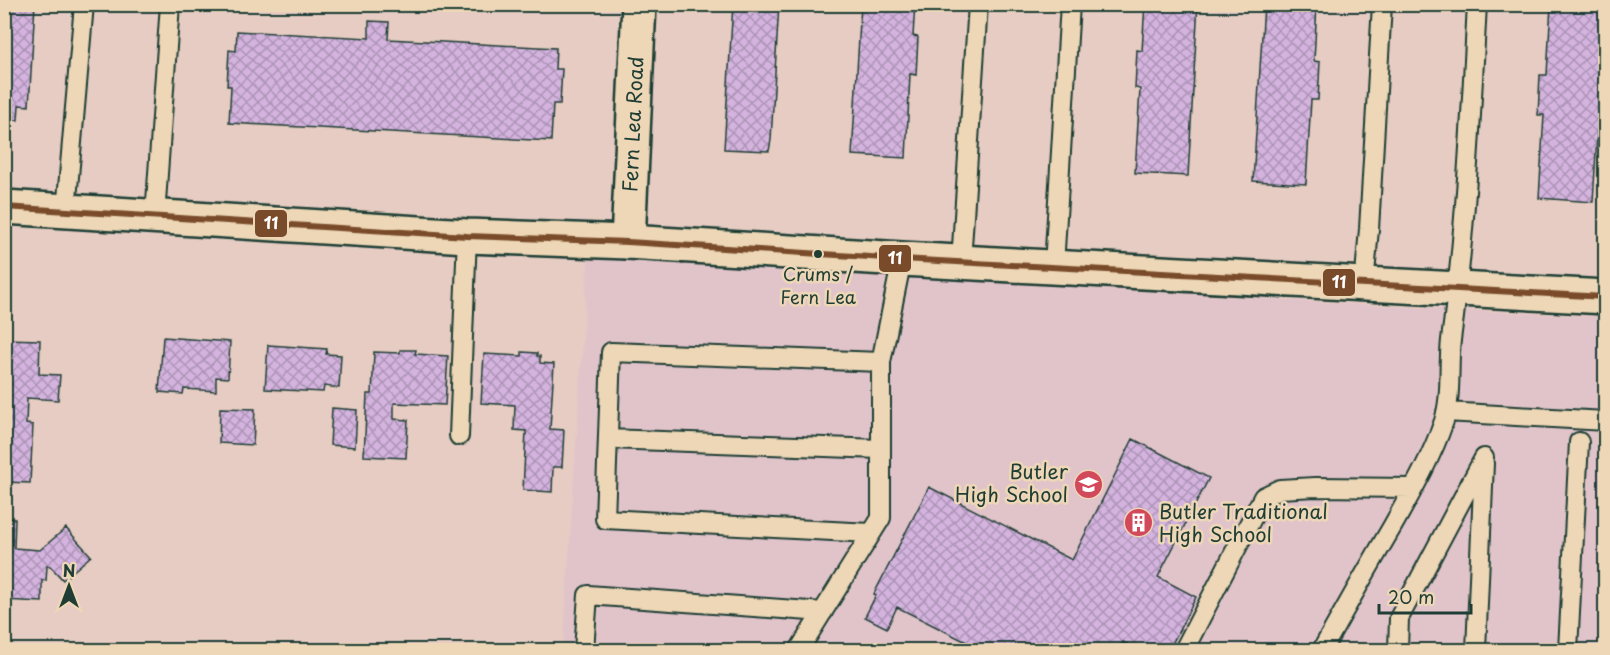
<svg xmlns="http://www.w3.org/2000/svg" width="1610" height="655" font-family="'Playpen Sans',sans-serif">
  <style>
    .built { fill: #e1c4ca }
    .building { fill: url(#building-cross-hatch); stroke: #1f3d34; stroke-width: 1.5 }
    .lines { fill: none; stroke-linecap: round; stroke-linejoin: round }
    .service-casing { stroke: #1f3d34; stroke-width: 22 }
    .minor-casing { stroke: #1f3d34; stroke-width: 38 }
    .secondary-casing { stroke: #1f3d34; stroke-width: 38 }
    .service { stroke: #edd7b6; stroke-width: 18 }
    .minor { stroke: #edd7b6; stroke-width: 33 }
    .secondary { stroke: #edd7b6; stroke-width: 33 }
    .bus-1-casing { stroke: #edd7b6; stroke-width: 10 }
    .bus-1 { stroke: #7a4b2a; stroke-width: 6 }
    .bus-dot { fill: #1f3d34; stroke: #edd7b6; stroke-width: 2 }
    .labels { text-anchor: middle; stroke-width: 5; stroke-linejoin: round; paint-order: stroke }
    .bus-label { font-size: 18px; fill: #1f3d34; stroke: #edd7b6 }
    .street-label { font-size: 20px; fill: #1f3d34; stroke: #edd7b6 }
    .poi-label { font-size: 20px; fill: #1f3d34; stroke: #edd7b6; text-anchor: end }
    .line-badge { stroke: #edd7b6; stroke-width: 2 }
    .badge-label { font-size: 16px; text-anchor: middle; font-weight: bold; fill: #fff }
  </style>
  <defs>
    <pattern id="building-cross-hatch" width="8" height="8" patternUnits="userSpaceOnUse" patternTransform="scale(1.5)"><rect width="8" height="8" fill="#d4b3de"/><path d="M0 0l8 8M0 8l8-8" fill="none" stroke="#ab93b5"/></pattern>
  </defs>
  <rect width="100%" height="100%" fill="#e6ccc2"/>
  <filter id="ink" filterUnits="userSpaceOnUse"><feTurbulence type="fractalNoise" baseFrequency=".0167" numOctaves="2"/><feDisplacementMap in="SourceGraphic" scale="12" xChannelSelector="R" yChannelSelector="G"/><feConvolveMatrix kernelMatrix="1 2 1 2 8 2 1 2 1" color-interpolation-filters="sRGB"/></filter>
  <g filter="url(#ink)">
    <path class="built" d="M588,259l852,50 165,8v333h-1042z"/>
    <path class="building" d="M4,4h31l-6,102 -10,-1 -1,15 -14,-1z
      M733,4h46l-8,136 -2,11 -45,-2z
      M861,4h54l-2,32 5,1 -2,38 -6,-1 -4,84 -54,-3z
      M1145,4h53l-10,172 -53,-3 5,-84 -5,-1 2,-38 5,1z
      M1264,4h53l-3,57 6,1 -2,38h-7l-5,84 -53,-3z
      M1551,4h54l-12,198 -54,-4 5,-83h-6l2,-40h7z
      M369,21l20,1 -1,17 168,9 -1,21h7l-2,35h-7l-2,37 -322,-18 2,-37h-4l2,-36 7,1 1,-20 132,7z
      M163,337l67,5 -2,36 -12,-1v14l-32,-2 -1,5 -24,-2z
      M4,339l36,1 -1,34 21,1 -2,25 -31,-2 -1,26 7,1 -3,58 -26,-1z
      M268,345l59,4 -1,5 15,1 -2,33 -15,-2 -1,6 -58,-3z
      M400,350h16l-1,4 33,2 -3,49 -51,-2v16l14,1 -2,38 -42,-2 3,-62h5l2,-42 26,1z
      M522,352l15,1v3h3v7l14,1 -4,65 14,1 -2,37h-9l-1,25 -29,-2 3,-59 -12,-1 1,-25 -34,-2 3,-49 38,2z
      M220,408l35,1 -2,36 -34,-2z
      M332,408l25,2 -2,37 -25,-2z
      M1133,439l76,39 -51,99 38,20 -27,53h-29l-17,-8 -4,8h-137l-85,-43 -10,21 -22,-11 11,-22 -2,-1 55,-107 143,73z
      M4,518l11,1 -1,29 26,2 26,-22 25,28 -28,24 -13,-14h-3l-1,15 -4,-1v22l-38,-2z"/>
    <g class="lines">
      <defs>
        <path id="service" d="M66,211l18,-207
          M155,216l15,-212
          M961,262l17,-258
          M1054,266l16,-262
          M1364,285l5,-56 13,-225
          M1446,412l160,9
          M459,436l8,-200
          M608,439l273,10
          M871,533l-266,-14 6,-167 270,10
          M584,650l4,-55 235,17
          M799,650l82,-132v-156l21,-103
          M1184,650l79,-153 17,-8 35,-2 98,1
          M1322,650c23,-41 46,-82 70,-123 19,-34 39,-68 52,-106 8,-26 4,-54 7,-81 15,-111 20,-223 26,-336
          M1398,650l1,-32 85,-160
          M1476,650l8,-187
          M1568,650l11,-208"/>
        <g id="minor">
          <path id="s1" d="M628,242l11,-238"/>
        </g>
        <path id="secondary" d="M4,207l463,29 161,6 274,17 704,38"/>
      </defs>
      <use href="#service" class="service-casing"/>
      <use href="#minor" class="minor-casing"/>
      <use href="#secondary" class="secondary-casing"/>
      <use href="#service" class="service"/>
      <use href="#minor" class="minor"/>
      <use href="#secondary" class="secondary"/>
      <defs>
        <path id="bus-1" d="M4,207l463,29 161,6 274,17 704,38"/>
      </defs>
      <use href="#bus-1" class="bus-1-casing"/>
      <use href="#bus-1" class="bus-1"/>
    </g>
  </g>
  <defs>
    <symbol id="school-disc" viewBox="-11 -11 22 22"><circle r="9.5" fill="#d1495b" stroke="#edd7b6"/><path d="M0-5L7-2L0 1L-7-2ZM-4 1L0 2.5L4 1V4Q0 6-4 4Z" fill="#fff"/></symbol>
    <symbol id="building-disc" viewBox="-11 -11 22 22"><circle r="9.5" fill="#d1495b" stroke="#edd7b6"/><path d="M-4-6H4V6H1V3H-1V6H-4ZM-2.5-4.3h1.7v1.8h-1.7ZM.8-4.3h1.7v1.8H.8ZM-2.5-1h1.7V.8h-1.7ZM.8-1h1.7V.8H.8Z" fill="#fff"/></symbol>
  </defs>
  <g fill-rule="evenodd">
    <use href="#school-disc" x="1072" y="468" width="33" height="33"/>
    <use href="#building-disc" x="1122" y="506" width="33" height="33"/>
  </g>
  <circle class="bus-dot" cx="818" cy="254" r="5"/>
  <g class="labels">
    <g class="bus-label">
      <text x="818" y="281">Crums /<tspan x="818" dy="23">Fern Lea</tspan></text>
    </g>
    <g class="street-label">
      <text dy="7" stroke="none"><textPath href="#s1" startOffset="118">Fern Lea Road</textPath></text>
    </g>
    <g class="poi-label">
      <text x="1068" y="479">Butler<tspan x="1068" dy="23">High School</tspan></text>
      <text x="1159" y="519" text-anchor="start">Butler Traditional<tspan x="1159" dy="23">High School</tspan></text>
    </g>
  </g>
  <g class="line-badge">
    <rect x="254" y="209" width="34" height="29" rx="6" fill="#7a4b2a"/>
    <rect x="878" y="244" width="34" height="29" rx="6" fill="#7a4b2a"/>
    <rect x="1322" y="268" width="34" height="29" rx="6" fill="#7a4b2a"/>
  </g>
  <g class="badge-label">
    <text x="271" y="229">11</text>
    <text x="895" y="264">11</text>
    <text x="1339" y="288">11</text>
  </g>
  <rect width="1610" height="655" fill="none" stroke="#edd7b6" stroke-width="24"/>
  <rect x="12" y="12" width="1586" height="631" fill="none" stroke="#1f3d34" stroke-width="2" filter="url(#ink)"/>
  <g transform="translate(69 586)" stroke="#edd7b6" stroke-width="4.5" paint-order="stroke">
  <path d="M0-4.5L10 22L0 15L-10 22Z" fill="#1f3d34"/>
  <text y="-9" font-size="16" font-weight="bold" text-anchor="middle" fill="#1f3d34">N</text>
  </g>
  <path d="M1379 604v9h92v-9" fill="none" stroke="#1f3d34" stroke-width="3"/>
  <text x="1388" y="604" font-size="18" fill="#1f3d34" stroke="#edd7b6" stroke-width="4.5" paint-order="stroke">20 m</text>
</svg>
